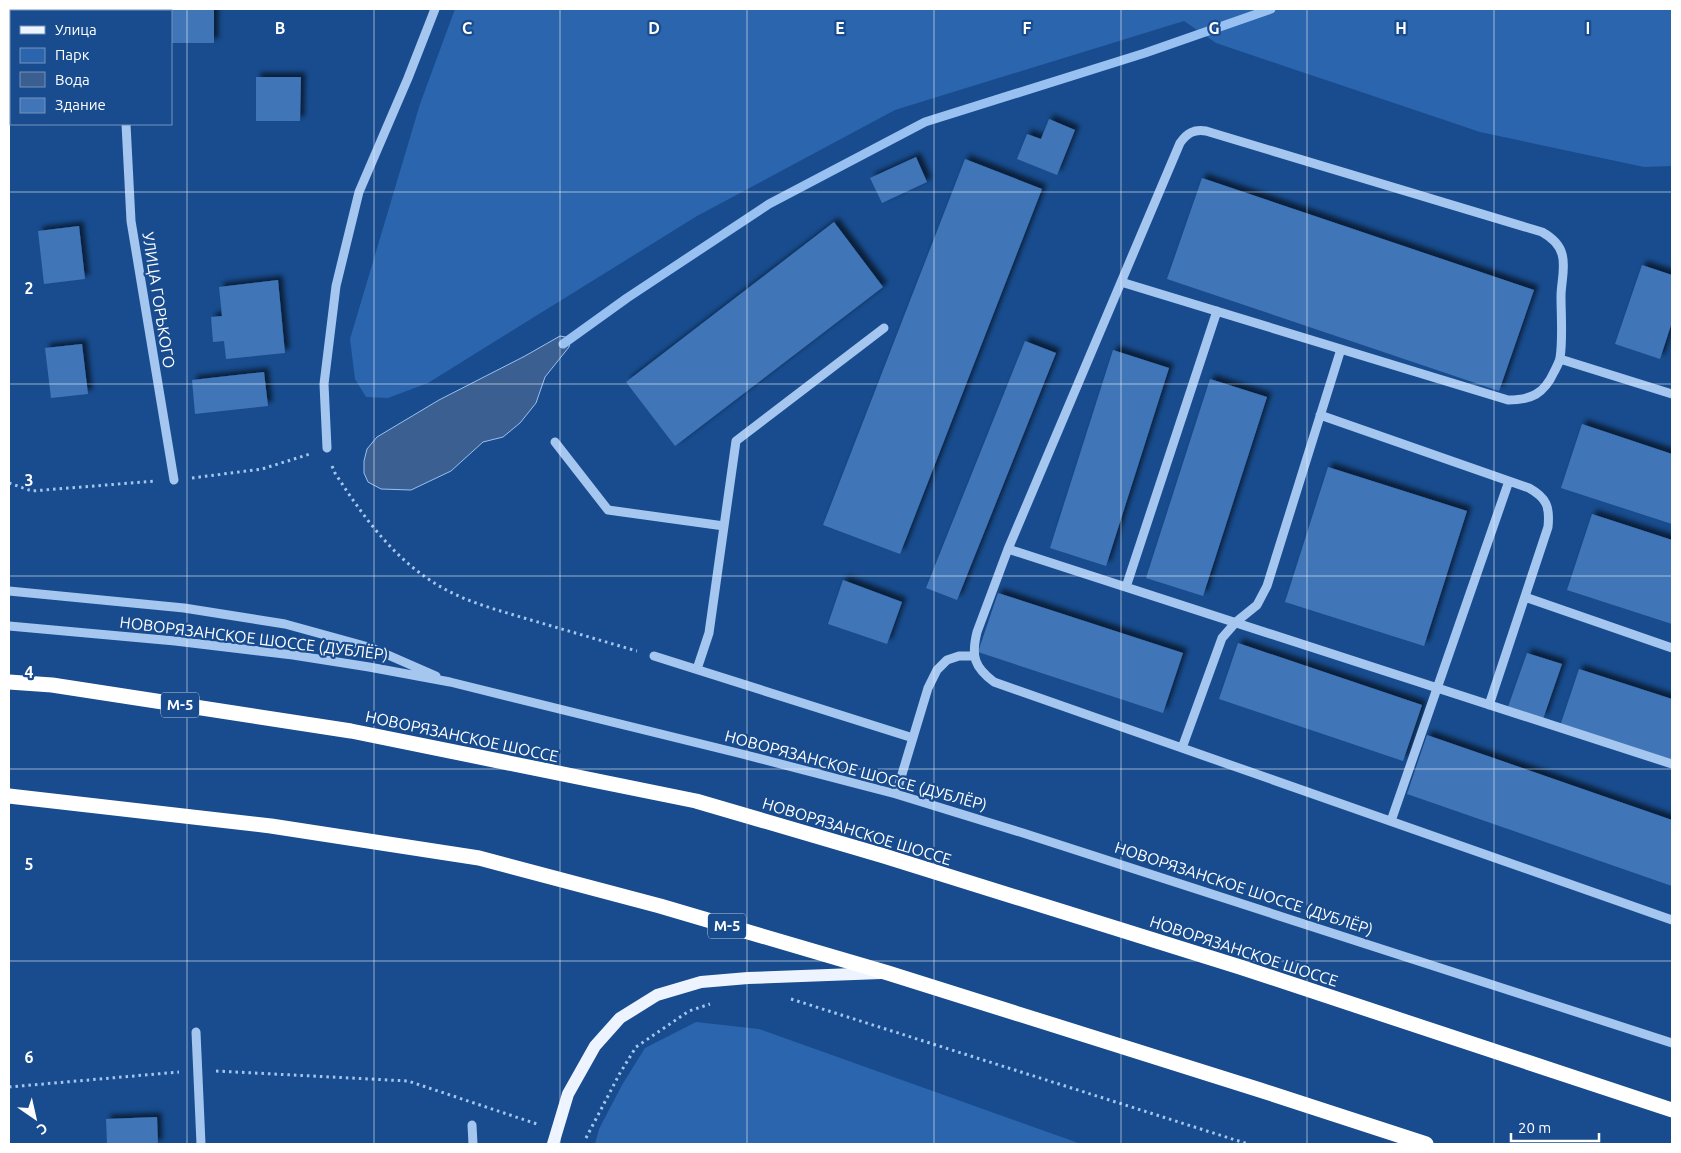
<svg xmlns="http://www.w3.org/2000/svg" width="1681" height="1153" font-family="Ubuntu,sans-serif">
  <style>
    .green { fill: #2b65ad }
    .water { fill: #3a5f90; stroke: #98c1f1 }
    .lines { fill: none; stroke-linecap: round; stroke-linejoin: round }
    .stream { stroke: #98c1f1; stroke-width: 9 }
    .building { fill: #4175b7; filter: url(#shadow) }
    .path { stroke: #a5c6ef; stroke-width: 3; stroke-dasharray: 2.5 4; stroke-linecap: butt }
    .minor { stroke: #a5c6ef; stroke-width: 9 }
    .major { stroke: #edf4ff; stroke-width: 12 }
    .highway { stroke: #fff; stroke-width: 15 }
    .grid { fill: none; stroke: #fff; stroke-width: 1; stroke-opacity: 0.55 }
    .labels { text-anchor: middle; stroke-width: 4.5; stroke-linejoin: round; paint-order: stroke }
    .shield { fill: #184c8e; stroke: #bac9dd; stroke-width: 1 }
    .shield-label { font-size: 15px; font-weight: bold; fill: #fff }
    .street-label { font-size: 16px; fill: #fff; stroke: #184c8e }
    .grid-label { font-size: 16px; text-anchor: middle; font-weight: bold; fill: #fff; stroke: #184c8e; stroke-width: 4.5; stroke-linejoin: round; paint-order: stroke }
  </style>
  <defs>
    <filter id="shadow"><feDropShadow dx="4.5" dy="-4.5" stdDeviation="2.5" flood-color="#0009"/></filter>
  </defs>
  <rect width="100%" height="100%" fill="#184c8e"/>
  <path class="green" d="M455,9h1217v157l-28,1 -164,-35 -264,-89 -32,-22 -289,89 -198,106 -269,167 -40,15 -22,-1 -11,-18 -5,-40 70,-235z
    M696,1022l63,7 322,115h-486l4,-15 23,-44 23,-37z"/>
  <path class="water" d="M560,336l11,2 -2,9 -24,30 -9,26 -16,20 -17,14 -20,5 -32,29 -40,19 -30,-1 -13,-7 -4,-9v-12l3,-12 10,-12 62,-37 86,-44z"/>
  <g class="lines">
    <path class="stream" d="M563,344l64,-46 142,-94 156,-82 220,-69 126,-44"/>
  </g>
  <path class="building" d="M171,9h43v34h-43z
    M256,77h45l-1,44h-44z
    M1049,119l26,11 -18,45 -40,-16 10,-25 14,5z
    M916,157l11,25 -45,21 -12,-25z
    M965,159l77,30 -142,365 -77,-29z
    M1202,178l332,112 -35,101 -332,-112z
    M834,222l49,65 -208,159 -49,-64z
    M79,226l6,53 -41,5 -6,-53z
    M1642,265l30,10v47l-12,37 -45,-15z
    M278,280l7,73 -59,6 -2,-18 -11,1 -2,-25 11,-1 -3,-29z
    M1025,341l31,12 -99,247 -31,-12z
    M82,344l6,50 -37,4 -6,-50z
    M1113,350l56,18 -63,198 -56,-18z
    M264,372l4,34 -73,8 -3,-34z
    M1210,379l57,18 -64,199 -57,-18z
    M1582,424l90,30v70l-111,-36z
    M1328,467l139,44 -43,135 -139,-44z
    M1592,514l80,26v84l-105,-34z
    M843,580l59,22 -15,42 -59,-20z
    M998,593l185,60 -20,60 -185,-61z
    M1238,643l184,62 -19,56 -184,-62z
    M1527,653l35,11 -19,55 -35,-12z
    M1579,669l93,30v63l-112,-36z
    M1427,735l245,85v66l-265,-92z
    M157,1117l1,27h-51l-1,-25z"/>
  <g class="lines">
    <path class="path" d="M332,466l3,7c27,42 57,84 101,111 27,17 58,25 88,34 38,11 75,22 113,33
      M192,478l70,-9 48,-15
      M9,483l23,8 124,-10
      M791,999l457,145
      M216,1071l192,10 129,43
      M9,1087l170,-15
      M586,1138l34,-65 16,-26 53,-36 21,-7"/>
    <path class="minor" d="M120,9v2
      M126,124l5,97 43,259
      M1121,282l387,118c23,0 36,-6 46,-28 2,-4 5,-9 6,-14 3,-18 1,-43 1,-62 0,-13 5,-29 1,-42 -3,-11 -11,-17 -20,-22l-336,-101c-12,-2 -19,2 -26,12l-172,406 -31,83c-6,24 -3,35 17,50l678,238
      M1560,359l112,35
      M1320,415l209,73c18,10 21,19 19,39l-59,178
      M555,442l53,68 116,16
      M327,448l-3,-64 12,-98 23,-94 49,-114 27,-69
      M1008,549l664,215
      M1126,587l91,-276
      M9,591l175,17 101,16 87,24 64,28
      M1525,597l147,51
      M9,626l166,15 118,14 76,12 81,15 292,72 154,40 127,39 649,210
      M654,656l259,82
      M697,669l12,-36 27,-192 148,-113
      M1182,748l40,-110 14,-16 21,-17 10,-19 74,-237
      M896,794l32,-106 9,-18 10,-10 12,-4h15
      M1391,821l118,-340
      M196,1032l5,112
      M472,1125l1,19"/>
    <path class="major" d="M553,1144l15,-50 27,-48 25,-28 37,-23 44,-13 47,-4 133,-5"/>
    <path class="highway" d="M9,682l43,3 299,46 345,70 188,55 356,111 432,143
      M9,796l262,30 208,32 181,48 228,67 372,117 166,54"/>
  </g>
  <path class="grid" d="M187,9v1135M374,9v1135M560,9v1135M747,9v1135M934,9v1135M1121,9v1135M1307,9v1135M1494,9v1135M9,192h1663M9,384h1663M9,576h1663M9,769h1663M9,961h1663"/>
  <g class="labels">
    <g class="shield">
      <rect x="161" y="692.5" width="38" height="25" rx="4"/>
      <rect x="708" y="913.5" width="38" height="25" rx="4"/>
    </g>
    <g class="shield-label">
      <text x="180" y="710">М-5</text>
      <text x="727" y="931">М-5</text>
    </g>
    <g class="street-label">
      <text transform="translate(159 300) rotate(81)" y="6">УЛИЦА ГОРЬКОГО</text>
      <text transform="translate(254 638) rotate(7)" y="6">НОВОРЯЗАНСКОЕ ШОССЕ (ДУБЛЁР)</text>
      <text transform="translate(462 736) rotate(12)" y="6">НОВОРЯЗАНСКОЕ ШОССЕ</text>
      <text transform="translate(856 770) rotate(15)" y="6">НОВОРЯЗАНСКОЕ ШОССЕ (ДУБЛЁР)</text>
      <text transform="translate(857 831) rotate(17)" y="6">НОВОРЯЗАНСКОЕ ШОССЕ</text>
      <text transform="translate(1244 888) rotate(18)" y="6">НОВОРЯЗАНСКОЕ ШОССЕ (ДУБЛЁР)</text>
      <text transform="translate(1244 951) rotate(18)" y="6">НОВОРЯЗАНСКОЕ ШОССЕ</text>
    </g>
  </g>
  <g class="grid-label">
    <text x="280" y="34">B</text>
    <text x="467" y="34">C</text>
    <text x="654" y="34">D</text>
    <text x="840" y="34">E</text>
    <text x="1027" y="34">F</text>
    <text x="1214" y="34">G</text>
    <text x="1401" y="34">H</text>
    <text x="1588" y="34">I</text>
    <text x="29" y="294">2</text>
    <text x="29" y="486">3</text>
    <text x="29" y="678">4</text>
    <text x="29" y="870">5</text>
    <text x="29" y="1063">6</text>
  </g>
  <rect width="1681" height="1153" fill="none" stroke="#ffffff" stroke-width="20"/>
  <rect x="10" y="10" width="162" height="115" fill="#184c8e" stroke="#7494bb"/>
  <rect x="20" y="26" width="25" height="8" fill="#edf4ff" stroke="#7494bb"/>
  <text x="55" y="35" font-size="15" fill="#ffffff">Улица</text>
  <rect x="20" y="48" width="25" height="15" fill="#2b65ad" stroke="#7494bb"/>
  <text x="55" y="60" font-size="15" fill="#ffffff">Парк</text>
  <rect x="20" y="72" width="25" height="15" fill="#3a5f90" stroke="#7494bb"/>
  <text x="55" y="85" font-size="15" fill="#ffffff">Вода</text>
  <rect x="20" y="98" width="25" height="15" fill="#4175b7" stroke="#7494bb"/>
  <text x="55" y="110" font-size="15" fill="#ffffff">Здание</text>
  <g transform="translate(35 1118) rotate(146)" stroke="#184c8e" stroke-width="4" paint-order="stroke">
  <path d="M0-4L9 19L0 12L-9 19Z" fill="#ffffff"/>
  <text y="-8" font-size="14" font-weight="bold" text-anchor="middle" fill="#ffffff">С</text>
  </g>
  <path d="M1511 1133v8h88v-8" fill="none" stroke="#ffffff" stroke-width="2.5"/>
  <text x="1518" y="1133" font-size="15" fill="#ffffff" stroke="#184c8e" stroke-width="4" paint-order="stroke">20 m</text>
</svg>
